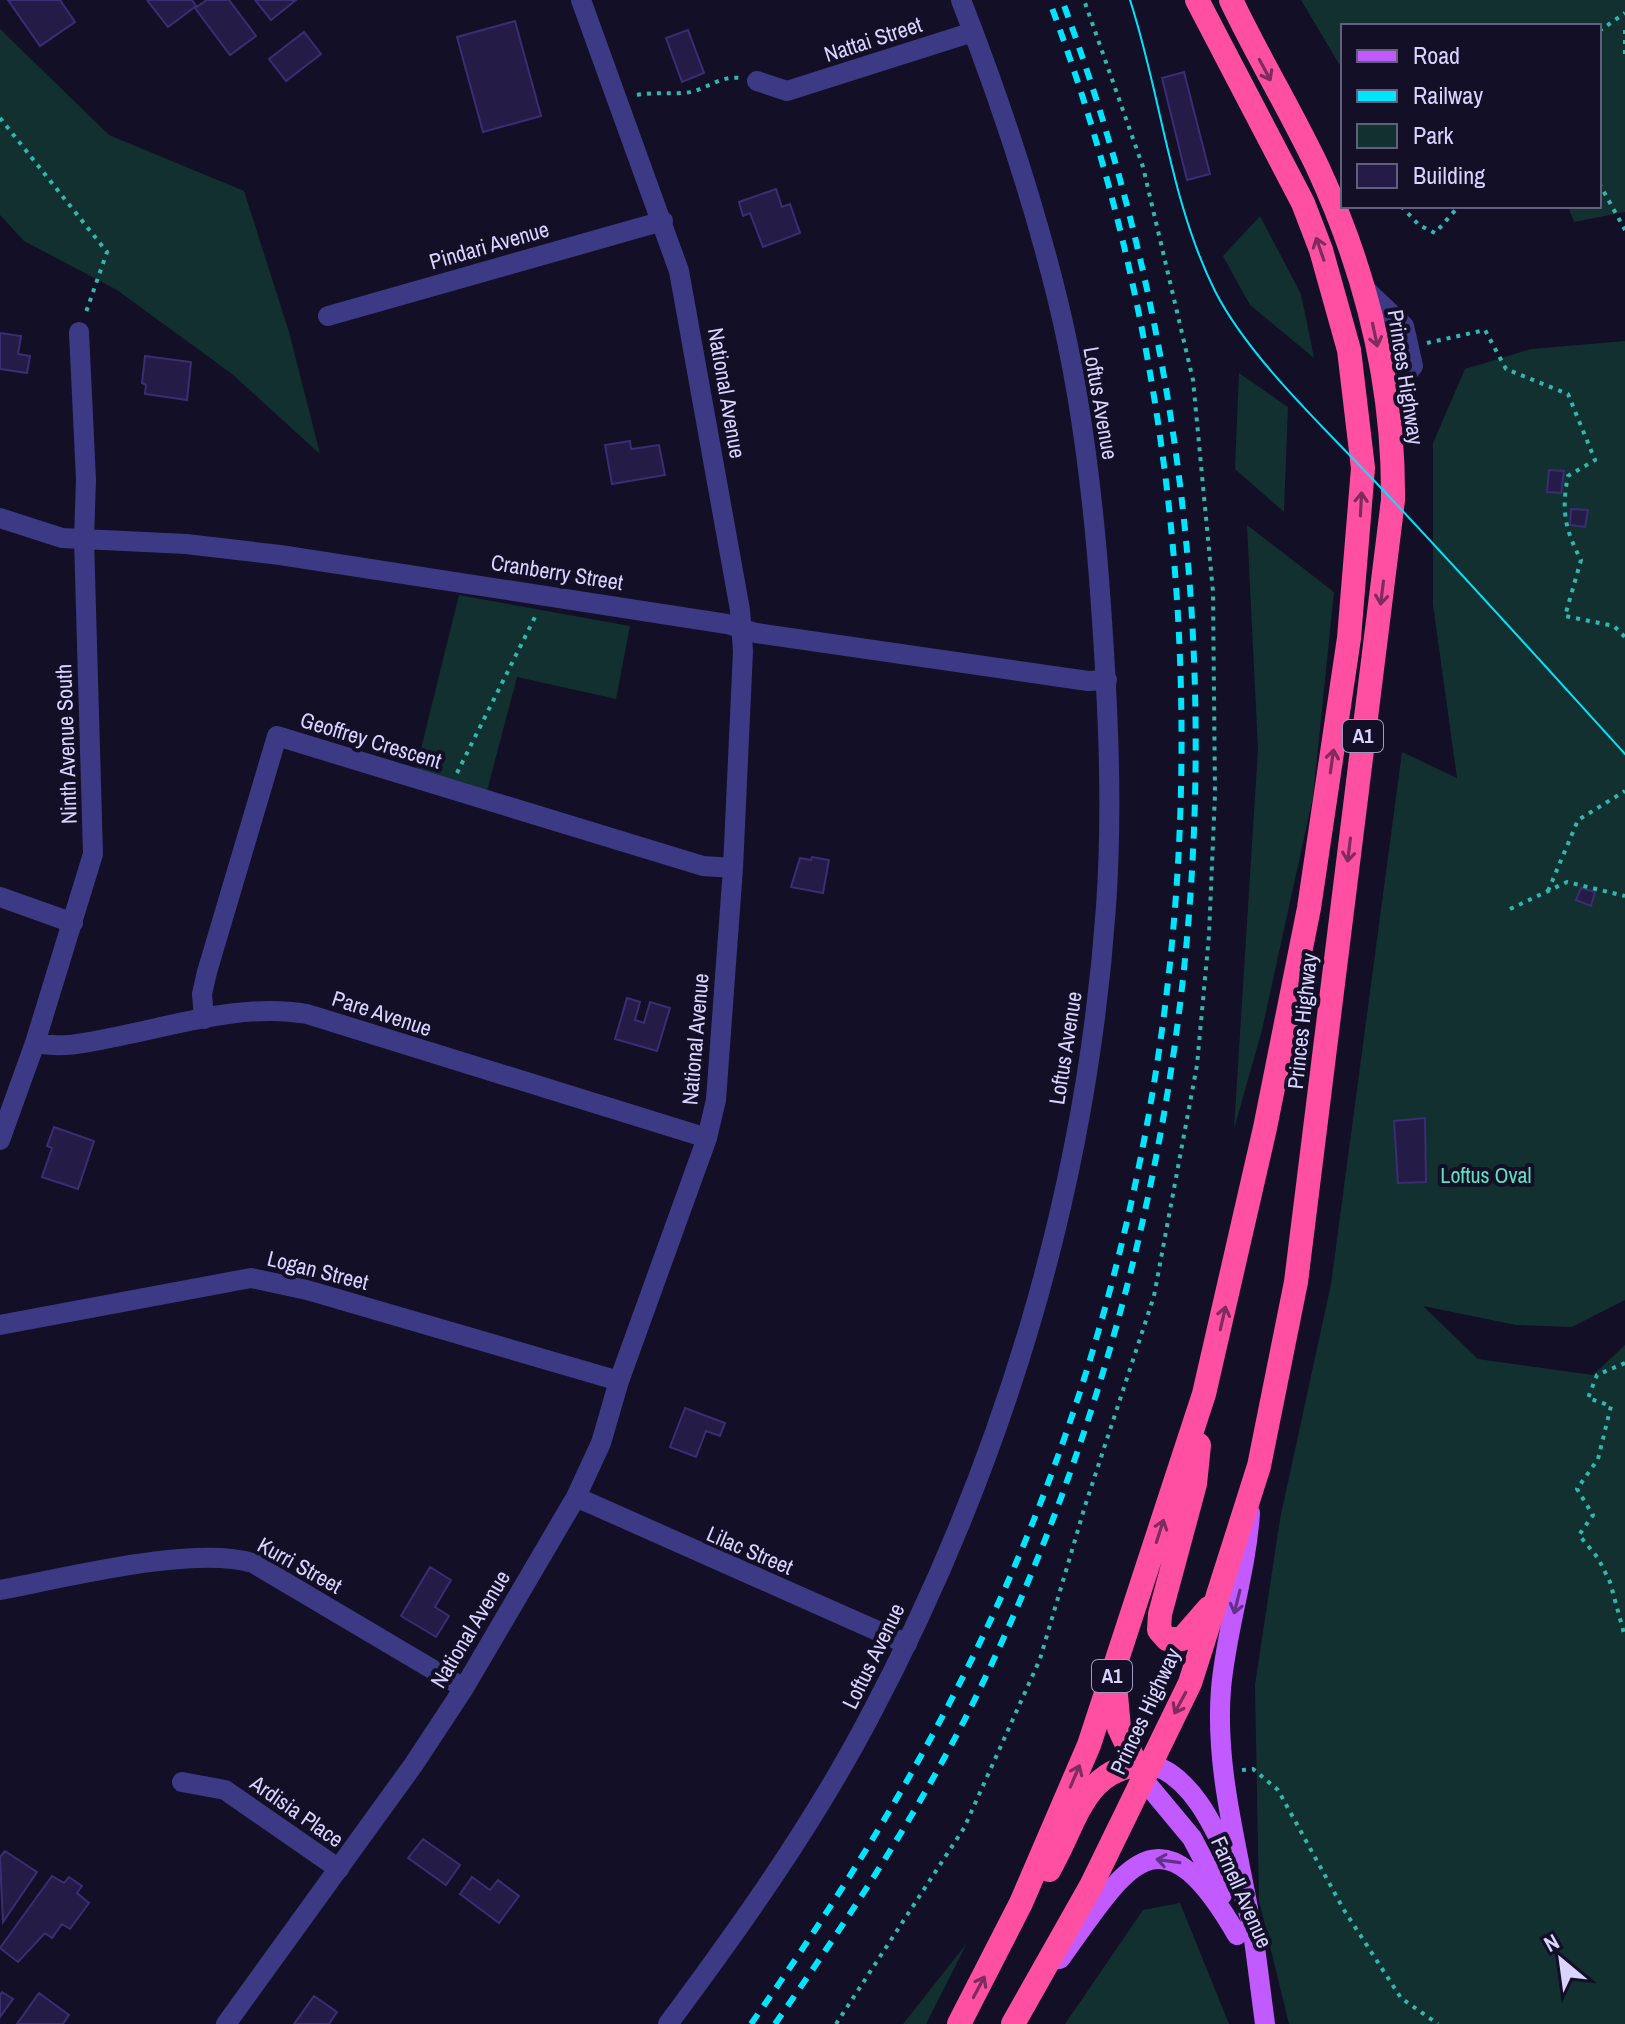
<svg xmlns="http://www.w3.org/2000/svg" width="1625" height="2024" font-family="'Archivo Narrow',sans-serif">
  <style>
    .green { fill: #12302f }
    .building { fill: #241b47; stroke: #3b2d73; stroke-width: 2 }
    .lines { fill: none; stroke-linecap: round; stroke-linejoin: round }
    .path { stroke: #2fb8b0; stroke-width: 4; stroke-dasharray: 4 6; stroke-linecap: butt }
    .minor { stroke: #3d3a85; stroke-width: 20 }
    .major { stroke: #c25bff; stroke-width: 20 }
    .highway { stroke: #ff4fa3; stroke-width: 24 }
    .tram { stroke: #00e5ff; stroke-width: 2 }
    .rail { stroke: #00e5ff; stroke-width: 6; stroke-dasharray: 12 10; stroke-linecap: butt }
    .oneway { stroke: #7d2c5e }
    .oneway2 { stroke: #623188 }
    .labels { text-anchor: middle; stroke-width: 8; stroke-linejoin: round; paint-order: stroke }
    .shield { fill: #130f26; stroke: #9e99be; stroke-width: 2 }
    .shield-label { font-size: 20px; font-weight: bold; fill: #d9d4ff }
    .street-label { font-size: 22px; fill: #d9d4ff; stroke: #130f26 }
    .park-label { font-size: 22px; fill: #5fe0c0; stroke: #130f26 }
  </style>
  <rect width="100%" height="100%" fill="#130f26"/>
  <path class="green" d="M1301,0h324v212l-51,10 -6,-16h31v-180h-256v37l-4,1z
    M0,29l109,106 135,56 45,141 31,122 -88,-80 -115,-84 -93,-49 -24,-26z
    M1260,216l41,78 13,64 -64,-53 -27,-49z
    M1625,341v959l-53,27 -56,-2 -93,-19 55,53 115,16 32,-30v679h-336l-30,-123 -4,-216 25,-166 51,-235 71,-532 55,26 -24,-173v-162l32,-74 66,-20z
    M1239,373l49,34 -4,105 -49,-43z
    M1247,525l87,67 -21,205 -51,233 -28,99 24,-380z
    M459,595l171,31 -14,73 -99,-22 -30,114 -72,-18z
    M1180,1903l49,121h-164l78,-114z
    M967,1943l-41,81h-23z"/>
  <path class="building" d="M8,0h52l15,22 -35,24z
    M147,0h45l4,6 -28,21z
    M207,0h22l27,36 -26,19 -35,-47z
    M255,0h41l-25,20z
    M515,21l26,95 -58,16 -26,-95z
    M688,30l16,43 -22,9 -16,-44z
    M304,32l17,22 -35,27 -17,-22z
    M1184,72l26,102 -23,6 -25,-102z
    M776,189l6,18 8,-3 10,29 -37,14 -13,-34 -7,3 -4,-14z
    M0,333l21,3 -3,18 12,2 -3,17 -27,-4z
    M145,356l46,6 -4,38 -42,-6 1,-9 -4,-2z
    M630,441l1,8 28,-4 6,30 -53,9 -7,-39z
    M1549,470l15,1 -3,22 -14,-1z
    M1571,509l17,1 -3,17 -15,-2z
    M812,857l17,3 -6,33 -32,-6 9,-29 11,2z
    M1581,888l14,4 -4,14 -15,-6z
    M627,998l13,4 -5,18 9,3 6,-21 20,6 -13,43 -42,-12z
    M1425,1118l1,64 -28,1 -4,-62z
    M54,1127l40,14 -16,48 -36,-12 10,-29 -5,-2z
    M685,1408l40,15 -5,13 -14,-5 -10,26 -26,-10z
    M430,1567l21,13 -16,27 14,9 -13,21 -35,-21z
    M423,1839l37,26 -14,20 -38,-27z
    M5,1851l32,21 -34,50 -3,-65z
    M52,1876l12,7 5,-6 13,9 -5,7 12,10 -19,26 -8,-5 -10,14 -7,-5 -27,29 -18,-14z
    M472,1877l18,13 8,-10 21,16 -20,27 -39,-29z
    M2,1992l11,7 -13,18v-22z
    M39,1993l30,22 -6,9h-46z
    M314,1996l23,16 -8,12h-35z"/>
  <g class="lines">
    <path class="path" d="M1625,30v28
      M1599,31l26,-18
      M637,95c16,-3 30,-1 46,-2 21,-1 36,-18 57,-15
      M0,118l107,134 -22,63
      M1599,183l26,47
      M1401,206l18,19 16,8 24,-27
      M1427,343l58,-13 21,39 62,25 27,66 -27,16c-7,34 -3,54 13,84l-16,56 49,10 11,11
      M457,773l80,-160
      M1548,891l30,-71 47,-29
      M1510,909l57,-27 58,14
      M1625,1363l-28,12 -9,23 23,8 -13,53 -21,30 16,26 -14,20 19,23 12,24 15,55
      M1242,1770l11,-1 25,21 66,120 57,88 37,26
      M836,2024l128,-196 76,-169 45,-153 69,-210 43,-231 12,-130 6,-141 -2,-202 -20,-212 -50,-213 -59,-167"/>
    <path class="minor" d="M757,81l30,10 186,-59
      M1364,288l40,38 9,40 -26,34
      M328,316l335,-95
      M0,518l62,20 124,6 94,11 447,69 29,9 332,48 19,-1
      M0,897l73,26
      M204,1019l-2,-25 5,-22 70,-236 426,130 30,2
      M35,1043c30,6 55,-1 85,-7 60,-12 125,-33 187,-22l400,124
      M0,1140l35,-97 58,-189 -9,-315 2,-59 -7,-148
      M0,1325l251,-47 56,12 312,91
      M576,1497l331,147
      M0,1590c65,-12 193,-45 253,-27l211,125
      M182,1782l43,8 114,79
      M226,2024l188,-260 50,-76 112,-191 25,-54 18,-62 88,-243 9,-38 17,-232 10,-217 -3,-41 -61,-339 -98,-271
      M668,2024c73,-98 144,-198 201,-306 133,-251 217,-526 237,-811 7,-100 2,-201 -5,-301 -7,-104 -19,-208 -44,-309 -25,-101 -58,-200 -96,-297"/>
    <path class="major" d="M1150,1764c43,12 66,67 83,104
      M1143,1779l49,59 30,57
      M1244,1897l8,27 13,100
      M1248,1908c-13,-71 -33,-145 -27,-219 5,-59 25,-116 29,-176
      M1060,1959c67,-94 100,-157 177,-24"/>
    <path class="highway" d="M1199,1445l-4,39 -35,130 -1,16 8,9h15l27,-31
      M1115,1684l4,44 23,49
      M1049,1870c28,-47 34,-106 101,-106
      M959,2024l62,-121 68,-158 115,-351 61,-266 44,-220 40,-270 14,-170 -14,-118 -28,-100 -18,-47 -106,-203
      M1013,2024l78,-138 99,-203 69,-217 37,-184 97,-782c1,-115 -27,-228 -75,-332 -27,-57 -60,-111 -87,-168"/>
    <path class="tram" d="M1130,0c31,95 40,201 85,291 35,69 115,142 168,199 82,87 162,176 242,264"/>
    <path class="rail" d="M751,2024c101,-144 192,-292 262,-454 212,-492 224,-1069 36,-1570
      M775,2024c71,-102 141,-207 197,-319 261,-530 297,-1151 90,-1705"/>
  </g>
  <defs><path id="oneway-shaft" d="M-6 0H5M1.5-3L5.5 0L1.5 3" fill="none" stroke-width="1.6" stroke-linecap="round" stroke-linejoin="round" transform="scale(2)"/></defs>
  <g class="oneway">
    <use href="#oneway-shaft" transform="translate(1265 70) rotate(62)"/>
    <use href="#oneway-shaft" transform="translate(1320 249) rotate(-109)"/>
    <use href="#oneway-shaft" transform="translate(1375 335) rotate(78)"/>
    <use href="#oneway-shaft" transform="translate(1361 504) rotate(-87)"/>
    <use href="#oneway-shaft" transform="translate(1382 593) rotate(97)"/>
    <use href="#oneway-shaft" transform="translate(1332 761) rotate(-82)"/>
    <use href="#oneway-shaft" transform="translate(1349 850) rotate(97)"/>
    <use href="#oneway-shaft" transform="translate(1223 1318) rotate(-77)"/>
    <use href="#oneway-shaft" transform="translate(1160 1531) rotate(-72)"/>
    <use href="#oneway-shaft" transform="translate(1180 1703) rotate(118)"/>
    <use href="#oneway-shaft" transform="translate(1075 1776) rotate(-67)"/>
    <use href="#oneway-shaft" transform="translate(979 1987) rotate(-62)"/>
  </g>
  <g class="oneway2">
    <use href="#oneway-shaft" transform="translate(1237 1602) rotate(104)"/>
    <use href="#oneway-shaft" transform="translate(1168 1861) rotate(-172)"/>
  </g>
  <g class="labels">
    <g class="shield">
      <rect x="1343" y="720" width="40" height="32" rx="6"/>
      <rect x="1092" y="1660" width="40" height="32" rx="6"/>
    </g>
    <g class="shield-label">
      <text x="1363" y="743">A1</text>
      <text x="1112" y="1683">A1</text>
    </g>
    <g class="street-label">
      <text transform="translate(873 39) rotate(-18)" y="8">Nattai Street</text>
      <text transform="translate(489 245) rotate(-16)" y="8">Pindari Avenue</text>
      <text transform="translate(1406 377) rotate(81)" y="8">Princes Highway</text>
      <text transform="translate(727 393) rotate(80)" y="8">National Avenue</text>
      <text transform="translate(1101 403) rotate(80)" y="8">Loftus Avenue</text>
      <text transform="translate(557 572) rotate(9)" y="8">Cranberry Street</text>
      <text transform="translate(371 740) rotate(17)" y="8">Geoffrey Crescent</text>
      <text transform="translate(66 744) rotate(-92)" y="8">Ninth Avenue South</text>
      <text transform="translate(382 1013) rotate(18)" y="8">Pare Avenue</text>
      <text transform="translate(1302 1021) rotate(-84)" y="8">Princes Highway</text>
      <text transform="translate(695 1039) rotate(-85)" y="8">National Avenue</text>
      <text transform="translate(1065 1048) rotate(-81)" y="8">Loftus Avenue</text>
      <text transform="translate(318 1270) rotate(14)" y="8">Logan Street</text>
      <text transform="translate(750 1550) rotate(23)" y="8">Lilac Street</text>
      <text transform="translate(300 1565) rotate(29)" y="8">Kurri Street</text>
      <text transform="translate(470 1629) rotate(-59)" y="8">National Avenue</text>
      <text transform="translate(873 1656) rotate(-64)" y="8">Loftus Avenue</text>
      <text transform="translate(1145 1711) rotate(-65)" y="8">Princes Highway</text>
      <text transform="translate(297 1811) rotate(35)" y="8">Ardisia Place</text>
      <text transform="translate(1242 1892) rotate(66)" y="8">Farnell Avenue</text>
    </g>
    <g class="park-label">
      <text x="1486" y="1183">Loftus Oval</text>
    </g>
  </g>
  <rect x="1341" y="24" width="260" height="184" fill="#130f26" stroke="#625e7d" stroke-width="2"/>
  <rect x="1357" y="50" width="40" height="12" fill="#c25bff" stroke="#625e7d" stroke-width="2"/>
  <text x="1413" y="64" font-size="24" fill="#d9d4ff">Road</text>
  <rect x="1357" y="90" width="40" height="12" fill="#00e5ff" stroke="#625e7d" stroke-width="2"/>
  <text x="1413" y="104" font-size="24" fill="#d9d4ff">Railway</text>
  <rect x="1357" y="124" width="40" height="24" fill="#12302f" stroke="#625e7d" stroke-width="2"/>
  <text x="1413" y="144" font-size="24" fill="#d9d4ff">Park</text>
  <rect x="1357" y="164" width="40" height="24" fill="#241b47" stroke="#625e7d" stroke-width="2"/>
  <text x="1413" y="184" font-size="24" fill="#d9d4ff">Building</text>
  <g transform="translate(1561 1960) rotate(331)" stroke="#130f26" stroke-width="6" paint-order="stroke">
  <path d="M0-6L14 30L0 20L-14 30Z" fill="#d9d4ff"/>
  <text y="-12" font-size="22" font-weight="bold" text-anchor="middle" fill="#d9d4ff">N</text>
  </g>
</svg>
